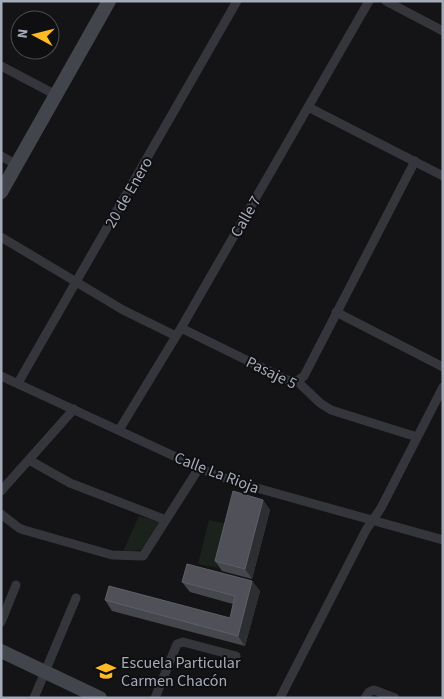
<svg xmlns="http://www.w3.org/2000/svg" width="444" height="699" font-family="'Source Sans 3',sans-serif">
  <style>
    .green { fill: #1a221b }
    .lines { fill: none; stroke-linecap: round; stroke-linejoin: round }
    .street { stroke: #35363c; stroke-width: 9 }
    .secondary { stroke: #43454c; stroke-width: 14 }
    .wall { fill: #45474c }
    .shaded-wall { fill: #2d2e32 }
    .building { fill: #505158; stroke: #5d5f67 }
    .labels { text-anchor: middle; stroke-width: 4; stroke-linejoin: round; paint-order: stroke }
    .street-label { font-size: 16px; fill: #a5abb8; stroke: #0f0f12 }
    .poi-label { font-size: 16px; fill: #a5abb8; stroke: #0f0f12; text-anchor: start }
  </style>
  <rect width="100%" height="100%" fill="#141417"/>
  <path class="green" d="M139,516l20,6 -18,28 -18,1z
    M209,520l19,4 -11,44 -19,-4z"/>
  <g class="lines">
    <path class="street" d="M386,1l57,30
      M1,66l55,29
      M308,107l135,69
      M1,156l16,9
      M1,237l122,73 53,26
      M336,312l107,55
      M181,328l106,52 10,1 23,22 11,7 86,27
      M1,376l214,99 42,13 186,52
      M297,381l7,-5 111,-215
      M18,383l219,-382
      M119,430l62,-102 188,-327
      M29,460l41,23 96,37
      M1,491l73,-82
      M1,514l18,14 5,2 88,25 31,1 56,-88
      M1,622l15,-37
      M34,698l42,-100
      M155,698l22,-54 6,-2 53,14
      M280,698l86,-168 15,-22 62,-121
      M365,698l4,-6 5,-2 21,8"/>
    <path class="secondary" d="M1,192l108,-191
      M1,651l99,47"/>
  </g>
  <path class="wall" d="M263,500l7,10 -18,69 -30,-8 -7,-10z
    M252,581l8,10 -15,55 -133,-35 -7,-11 125,18 3,-14 -43,-12 -8,-10z"/>
  <path class="shaded-wall" d="M263,500l7,10 -18,69 -7,-10z
    M252,581l8,10 -15,55 -7,-10z"/>
  <path class="building" d="M233,491l30,9 -18,69 -30,-8z
    M187,564l65,17 -14,55 -133,-36 4,-14 121,32 5,-22 -53,-14z"/>
  <defs>
    <symbol id="school-bare" viewBox="-9 -9 18 18"><path d="M0-5L7-2L0 1L-7-2ZM-4 1L0 2.5L4 1V4Q0 6-4 4Z" fill="#ffba24" stroke="#0f0f12" stroke-width="2.5" paint-order="stroke"/></symbol>
  </defs>
  <g fill-rule="evenodd">
    <use href="#school-bare" x="92" y="657" width="28" height="28"/>
  </g>
  <g class="labels">
    <g class="street-label">
      <text transform="translate(128 192) rotate(-60)" y="6">20 de Enero</text>
      <text transform="translate(245 216) rotate(-60)" y="6">Calle 7</text>
      <text transform="translate(272 372) rotate(26)" y="6">Pasaje 5</text>
      <text transform="translate(217 472) rotate(21)" y="6">Calle La Rioja</text>
    </g>
    <g class="poi-label">
      <text x="121" y="668">Escuela Particular<tspan x="121" dy="18">Carmen Chacón</tspan></text>
    </g>
  </g>
  <rect width="444" height="699" fill="none" stroke="#a5abb8" stroke-width="5"/>
  <g transform="translate(35 35) rotate(277)"><circle r="24" fill="#0f0f12" stroke="#4b4d54"/>
  <path d="M0-4L9 19L0 12L-9 19Z" fill="#ffba24"/>
  <text y="-8" font-size="14" font-weight="bold" text-anchor="middle" fill="#a5abb8">N</text>
  </g>
</svg>
